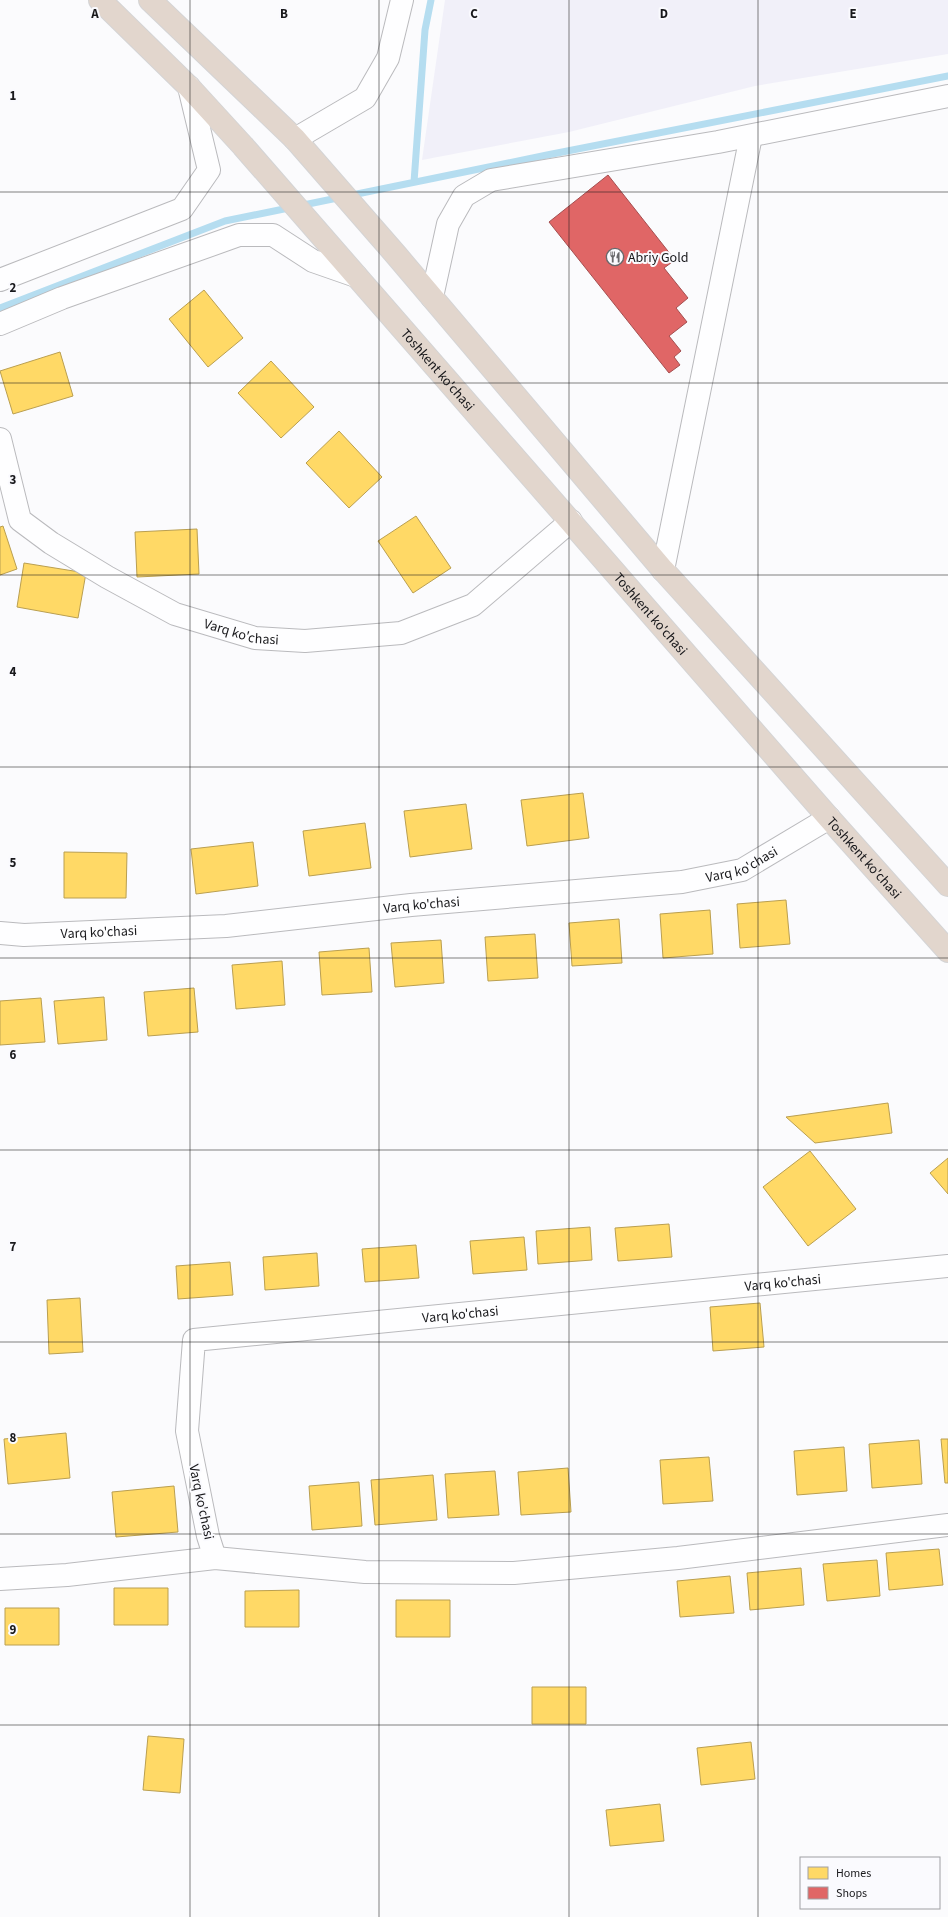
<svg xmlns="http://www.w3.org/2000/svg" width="948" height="1917" font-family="'Source Sans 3',sans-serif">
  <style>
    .built { fill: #f1f0f9 }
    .homes { fill: #ffd966; stroke: #ba9f50 }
    .shops { fill: #e06666; stroke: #a44f50 }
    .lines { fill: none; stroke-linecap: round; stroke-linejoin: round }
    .stream { stroke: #b5ddf0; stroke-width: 7 }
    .minor-casing { stroke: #bababd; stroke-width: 24 }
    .highway-casing { stroke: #d4d4d5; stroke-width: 24 }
    .minor { stroke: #fefeff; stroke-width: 22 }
    .highway { stroke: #e2d6cd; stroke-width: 22 }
    .grid { fill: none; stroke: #19191c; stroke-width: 1; stroke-opacity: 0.55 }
    .labels { text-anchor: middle; stroke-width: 4; stroke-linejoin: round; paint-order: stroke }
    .poi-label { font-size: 14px; fill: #19191c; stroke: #fafafe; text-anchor: start }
    .street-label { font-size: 14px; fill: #19191c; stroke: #fafafe }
    .grid-label { font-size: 13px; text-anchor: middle; font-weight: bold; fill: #19191c; stroke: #fafafe; stroke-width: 4; stroke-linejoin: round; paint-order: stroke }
  </style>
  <rect width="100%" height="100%" fill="#fbfbfd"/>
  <path class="built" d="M445,0h503v54l-193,32 -186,46 -147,28z"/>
  <path class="homes" d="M204,290l39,48 -35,29 -39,-48z
    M60,352l13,44 -60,18 -13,-43z
    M271,361l43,46 -33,31 -43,-45z
    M339,431l43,46 -33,31 -43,-45z
    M416,516l35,52 -38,25 -35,-52z
    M3,526l14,43 -17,6v-48z
    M197,529l2,45 -62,3 -2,-45z
    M24,563l62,10 -8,45 -61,-11z
    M583,793l6,45 -62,8 -6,-46z
    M466,804l6,45 -62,8 -6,-46z
    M365,823l6,45 -62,8 -6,-45z
    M253,842l5,44 -62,8 -5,-45z
    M64,852l63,1 -1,45h-62z
    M786,900l4,44 -50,4 -3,-44z
    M710,910l3,44 -50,4 -3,-44z
    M619,919l3,44 -50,3 -3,-43z
    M535,934l3,44 -50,3 -3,-44z
    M441,940l3,43 -49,4 -4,-44z
    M369,948l3,44 -50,3 -3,-43z
    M282,961l3,44 -49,4 -4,-44z
    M194,988l4,44 -50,4 -4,-44z
    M104,997l3,43 -49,4 -4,-43z
    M41,998l4,44 -45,3v-44z
    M888,1103l4,30 -77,10 -29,-26z
    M810,1151l46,58 -48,37 -45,-59z
    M948,1158v36l-18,-21z
    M669,1224l3,33 -54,4 -3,-33z
    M590,1227l2,33 -54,4 -2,-33z
    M524,1237l3,33 -54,4 -3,-33z
    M416,1245l3,33 -54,4 -3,-33z
    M317,1253l2,33 -54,4 -2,-33z
    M230,1262l3,33 -55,4 -2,-33z
    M80,1298l3,54 -34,2 -2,-54z
    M760,1303l4,44 -51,4 -3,-44z
    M66,1433l4,45 -62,6 -4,-45z
    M941,1439h7v44h-3z
    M919,1440l3,44 -50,4 -3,-44z
    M844,1447l3,44 -50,4 -3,-44z
    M709,1457l4,44 -50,3 -3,-44z
    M568,1468l3,44 -50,3 -3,-43z
    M495,1471l4,44 -51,3 -3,-44z
    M433,1475l4,45 -62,5 -4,-45z
    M359,1482l3,44 -50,4 -3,-44z
    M174,1486l4,46 -62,5 -4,-45z
    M939,1549l4,36 -54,5 -3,-37z
    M877,1560l3,36 -53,5 -4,-37z
    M801,1568l3,37 -54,5 -3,-37z
    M730,1576l4,37 -54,4 -3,-36z
    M114,1588h54v37h-54z
    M299,1590v37h-54v-36z
    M396,1600h54v37h-54z
    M5,1608h54v37h-54z
    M532,1687h54v37h-54z
    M148,1736l36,3 -4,54 -37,-3z
    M751,1742l4,37 -54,6 -4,-37z
    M660,1804l4,37 -54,5 -4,-36z"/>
  <path class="shops" d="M608,175l67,85 -11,8 24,30 -12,10 11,14 -18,14 12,15 -7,6 6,8 -11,8 -120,-151z"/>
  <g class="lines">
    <path class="stream" d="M414,182l11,-152 6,-30
      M0,308l225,-87 322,-66 401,-79"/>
    <defs>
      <g id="minor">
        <path d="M295,139l70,-41 23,-40 14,-58"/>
        <path d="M0,280l182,-71 27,-39 -20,-83"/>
        <path d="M432,297l16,-73 16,-28 27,-16 227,-38 230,-46"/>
        <path d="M0,324l62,-26 177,-63h34l40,26 43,15"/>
        <path id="s1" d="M0,439l20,81 31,23 56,34 68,37 80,24 50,3 96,-8 72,-28 98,-84"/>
        <path d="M663,570l88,-434"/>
        <path id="s2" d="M0,933l24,2 202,-9 185,-21 271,-23 60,-12 87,-52"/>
        <path id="s3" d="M215,1558l-7,-22 -21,-105 7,-91 754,-74"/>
        <path d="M0,1579l67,-4 148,-17 150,14 149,1 164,-15 270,-33"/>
      </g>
      <g id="highway">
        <path id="s4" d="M100,0l89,87 54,59 586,672 119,133"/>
        <path d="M150,0l145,139 102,117 266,314 285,315"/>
      </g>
    </defs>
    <use href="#minor" class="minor-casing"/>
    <use href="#highway" class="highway-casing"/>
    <use href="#minor" class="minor"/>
    <use href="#highway" class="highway"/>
  </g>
  <path class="grid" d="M190,0v1917M379,0v1917M569,0v1917M758,0v1917M0,192h948M0,383h948M0,575h948M0,767h948M0,958h948M0,1150h948M0,1342h948M0,1534h948M0,1725h948"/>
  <defs>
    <symbol id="restaurant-ring" viewBox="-11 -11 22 22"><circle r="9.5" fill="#fafafe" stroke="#68686b" stroke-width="1.5"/><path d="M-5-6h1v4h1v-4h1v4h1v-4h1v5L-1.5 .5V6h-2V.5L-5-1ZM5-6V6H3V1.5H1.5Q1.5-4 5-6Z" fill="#68686b"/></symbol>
  </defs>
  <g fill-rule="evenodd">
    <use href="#restaurant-ring" x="605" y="247" width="20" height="20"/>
  </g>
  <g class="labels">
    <g class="poi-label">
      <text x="628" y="262">Abriy Gold</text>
    </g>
    <g class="street-label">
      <text dy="5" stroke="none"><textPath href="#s4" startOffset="501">Toshkent ko'chasi</textPath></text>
      <text dy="5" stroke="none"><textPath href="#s4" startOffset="825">Toshkent ko'chasi</textPath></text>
      <text dy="5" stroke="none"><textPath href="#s1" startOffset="334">Varq ko'chasi</textPath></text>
      <text dy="5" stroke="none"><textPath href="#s4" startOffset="1149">Toshkent ko'chasi</textPath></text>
      <text dy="5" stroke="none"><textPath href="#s2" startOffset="747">Varq ko'chasi</textPath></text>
      <text dy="5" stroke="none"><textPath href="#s2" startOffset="423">Varq ko'chasi</textPath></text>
      <text dy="5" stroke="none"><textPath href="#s2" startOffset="99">Varq ko'chasi</textPath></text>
      <text dy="5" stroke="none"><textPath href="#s3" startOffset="813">Varq ko'chasi</textPath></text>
      <text dy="5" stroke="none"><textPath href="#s3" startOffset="489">Varq ko'chasi</textPath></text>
      <text transform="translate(202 1502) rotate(78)" y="5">Varq ko'chasi</text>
    </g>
  </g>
  <g class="grid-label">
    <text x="95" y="18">A</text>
    <text x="284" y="18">B</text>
    <text x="474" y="18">C</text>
    <text x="664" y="18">D</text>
    <text x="853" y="18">E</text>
    <text x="13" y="100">1</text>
    <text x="13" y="292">2</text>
    <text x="13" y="484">3</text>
    <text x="13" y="676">4</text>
    <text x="13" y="867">5</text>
    <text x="13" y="1059">6</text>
    <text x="13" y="1251">7</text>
    <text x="13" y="1442">8</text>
    <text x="13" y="1634">9</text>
  </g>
  <rect x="800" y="1857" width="140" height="52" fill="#fafafe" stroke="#a0a0a4"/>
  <rect x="808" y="1867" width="20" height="12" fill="#ffd966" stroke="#a0a0a4"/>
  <text x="836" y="1877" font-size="12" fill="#19191c">Homes</text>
  <rect x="808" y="1887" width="20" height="12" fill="#e06666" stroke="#a0a0a4"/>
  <text x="836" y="1897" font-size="12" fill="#19191c">Shops</text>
</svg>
